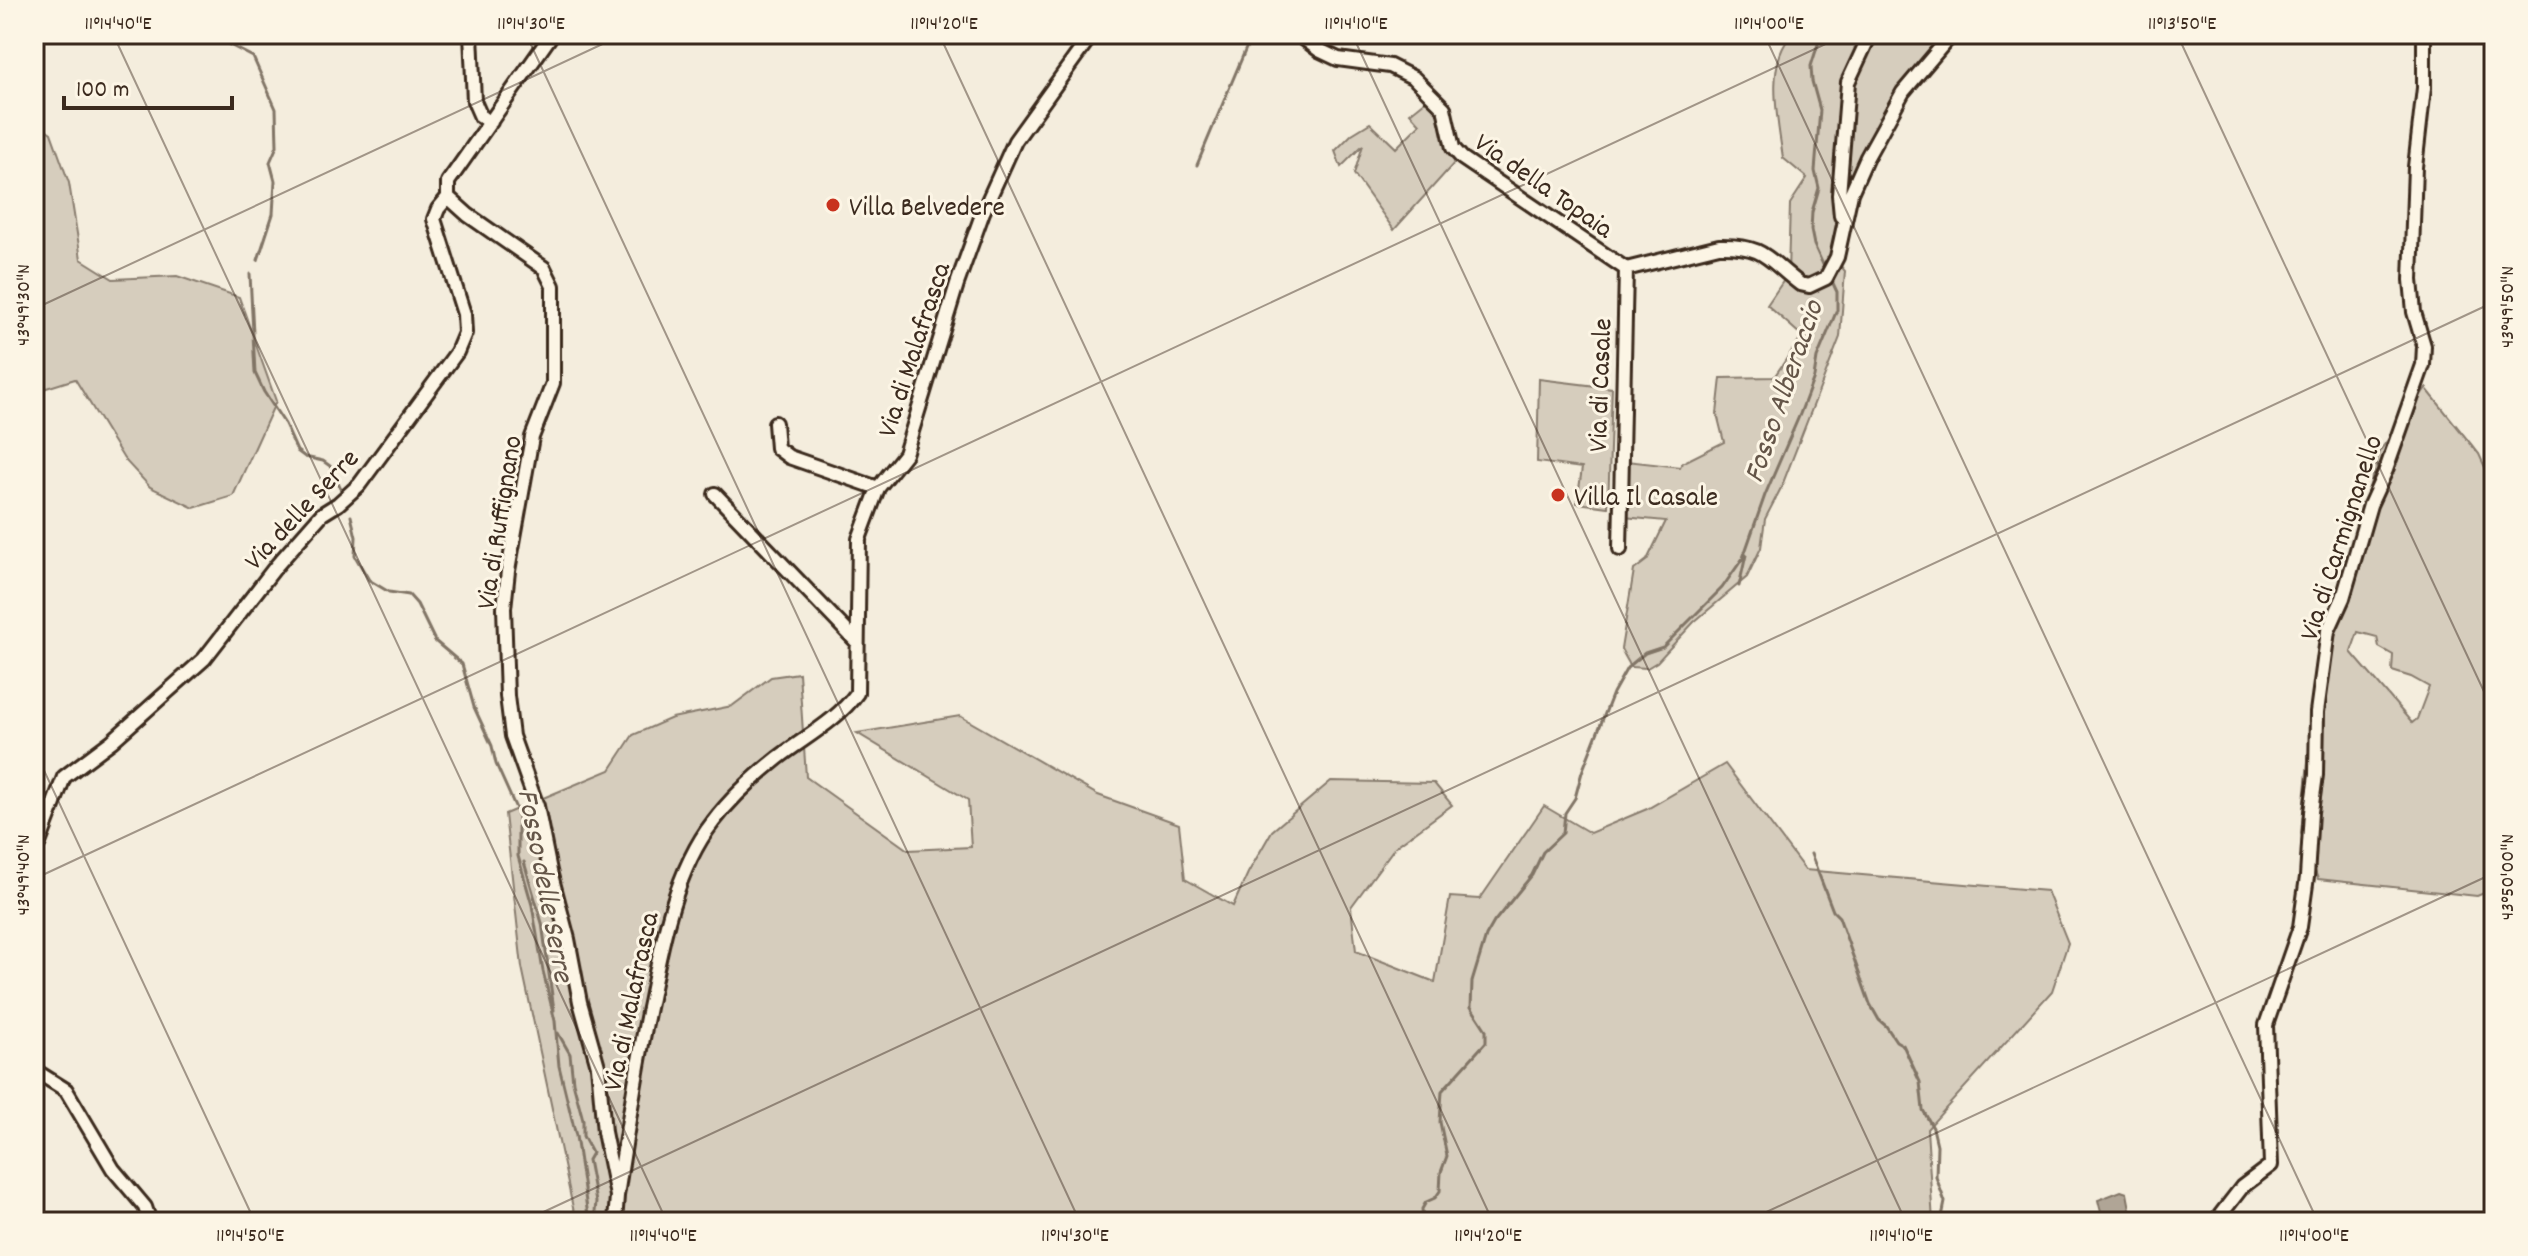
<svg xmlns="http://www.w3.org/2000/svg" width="2528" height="1256" font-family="Dekko,sans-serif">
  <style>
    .green { fill: #d6cdbd; stroke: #887c6e; stroke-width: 2; fill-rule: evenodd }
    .water { fill: #b0a596; stroke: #817466; stroke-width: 2 }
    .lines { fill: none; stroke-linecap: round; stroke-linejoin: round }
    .stream { stroke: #817466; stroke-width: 3 }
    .minor-casing { stroke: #3b2a1e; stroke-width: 18 }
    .minor { stroke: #fcf5e5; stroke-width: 12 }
    .ticks { fill: none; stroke: #3b2a1e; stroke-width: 2; stroke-opacity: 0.45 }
    .poi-dot { fill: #c8321e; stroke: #fcf5e5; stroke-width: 3 }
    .labels { text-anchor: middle; stroke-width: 6; stroke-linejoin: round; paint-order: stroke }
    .street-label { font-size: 28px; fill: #3b2a1e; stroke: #fcf5e5 }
    .poi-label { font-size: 28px; fill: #3b2a1e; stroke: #fcf5e5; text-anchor: start }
    .water-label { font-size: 30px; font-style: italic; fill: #645548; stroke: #fcf5e5 }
    .neatline { fill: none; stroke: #3b2a1e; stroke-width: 3 }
    .ticks-label { font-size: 20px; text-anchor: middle; fill: #3b2a1e }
  </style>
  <rect width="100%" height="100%" fill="#f4eddd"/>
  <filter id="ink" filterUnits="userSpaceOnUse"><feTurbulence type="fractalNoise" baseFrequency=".0125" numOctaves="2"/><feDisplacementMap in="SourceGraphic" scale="16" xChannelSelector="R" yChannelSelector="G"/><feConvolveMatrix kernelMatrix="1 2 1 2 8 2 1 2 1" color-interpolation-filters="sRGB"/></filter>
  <g filter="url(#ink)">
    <path class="green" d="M1793,34h159l-30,34 -55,89 -33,101 11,13 -5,66 -59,151 -16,31 -4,29 -14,29 -53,45 -37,40 -10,6 -16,-1 -10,-18 13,-79 13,-10 19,-39 -42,-4 3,-56 53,6 2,-4 42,-21 -7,-28 4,-36 53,-1 28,-41 -35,-31 21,-31 2,-70 17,-26 -24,-20c-5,-36 -19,-97 10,-124z
      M1425,101l12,10 19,50 -62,69 -40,-56 9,-29 -22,22 -6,-16 17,-17 18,-11 26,25 24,-24 -10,-11z
      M34,121l17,12 18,50 12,76 32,20 64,-3 62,21 37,104 -43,95 -39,12 -44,-21 -26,-28 -49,-80 -41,13z
      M1539,379l73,9 -4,119 -31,-4 5,-35 -45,-6z
      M2426,388l53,66 15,33v402l-17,7 -159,-17 -17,-46 15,-154 63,-227zM2358,632l19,5 2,10 14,8 -1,16 19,6 18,10 -12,32 -5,4 -61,-71z
      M799,673l7,104 102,73 63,-3 -3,-47 -111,-67 103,-17 138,79 81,29 6,55 48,27 15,-33 24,-42 59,-50 103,2 18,22 -57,42 -44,60 5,44 79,31 15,-85 30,2 64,-93 46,27 57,-24 78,-45 80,106 242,21 21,52 -16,48 -125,138 6,93h-1357l-54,-255 -17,-153 105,-44 23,-35 39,-17 60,-12 39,-29z"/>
    <path class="water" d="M2121,1191l6,2 4,21 -28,6 -5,-20z"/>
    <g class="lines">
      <path class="stream" d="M215,34l11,9 27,14 23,52 1,37 -7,16 5,19 -2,33 -15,46
        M1825,34l-7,10 -7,22 1,15 8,29 -5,61 4,17 -7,24 -1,18 3,15 11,24
        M1197,165l55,-131
        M250,274l5,99 9,19 21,32 12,27 8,6 18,4 7,5 13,28
        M351,516l5,21 -1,19 14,24 20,12 20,3 8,9 18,37 27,23 12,43 18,39 4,18 22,49v43l14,49 11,66 12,50 4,45 17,70 13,86
        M1739,586l7,-31
        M1811,854l22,57 6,6 31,87 9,16 7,6 10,15 7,4 17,37 3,28 10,18 4,17 -1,32 9,25 -4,20
        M524,862l18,61 12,87
        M558,1033l12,21 3,28 10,38v16l9,17 -4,7 8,42 -2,20
        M1423,1222l-1,-13 4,-7 9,-4 5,-7 1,-19 6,-16 -7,-34 2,-31 44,-49v-12l-15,-23 1,-25 14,-46 8,-14 38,-47 11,-23 20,-19 2,-20 10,-15 7,-26 31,-79 14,-25 18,-15 18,-6 59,-59 21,-30 22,-63 35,-81 14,-37 3,-19 20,-48v-18l-6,-13"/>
      <defs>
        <path id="minor" d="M471,34l3,67 7,16 10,5
          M552,34l-104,148v15l20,18 76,53 9,18v97l-21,54 -24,134 -4,37 3,88 5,40 25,70 13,65 18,68 12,63 18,64 6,66 13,64 -2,26
          M1298,34l21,16 19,9 52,7 24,12 30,30 9,40 9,10 164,111
          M1841,216l-2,-21 9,-113 20,-43v-5
          M1626,269l93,-23c46,-1 48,13 81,38l9,2 17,-8 11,-21 14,-64 16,-36 36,-65 49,-58
          M775,423l2,25 12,9 89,31
          M715,494l142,148
          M1620,549l6,-280
          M34,844l5,-1 25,-66 48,-36 92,-82 73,-94 45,-51 16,-10 21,-19 98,-133 8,-19 -1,-19 -30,-95 4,-10 10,-12
          M34,1070l32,20 47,79 32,38 5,15
          M617,1196c10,-66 20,-132 34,-198 11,-57 25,-129 62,-176 18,-24 41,-45 65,-64 27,-21 59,-37 79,-65l2,-154 19,-51 27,-34 52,-170 26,-72 32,-71 77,-107
          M2215,1222l27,-35 29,-22 -5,-140 34,-98 7,-50 4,-65 5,-37 1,-63 11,-81 15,-33 27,-93 16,-35 37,-105 1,-19 -10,-34 -3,-32 4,-113 9,-79v-54"/>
      </defs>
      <use href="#minor" class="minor-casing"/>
      <use href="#minor" class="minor"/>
    </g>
  </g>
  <path class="ticks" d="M113,34l554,1188M526,34l554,1188M939,34l554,1188M1352,34l554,1188M1764,34l554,1188M2177,34l317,679M34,309l590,-275M34,749l221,473M34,879l1813,-845M522,1222l1972,-920M1745,1222l749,-349"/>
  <g class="poi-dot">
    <circle cx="833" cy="205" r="8"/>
    <circle cx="1558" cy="495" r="8"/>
  </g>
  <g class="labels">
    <g class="street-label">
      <text transform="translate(1545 184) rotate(35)" y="10">Via della Topaia</text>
      <text transform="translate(912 349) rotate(-72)" y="10">Via di Malafrasca</text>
      <text transform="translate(1598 385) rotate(-88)" y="10">Via di Casale</text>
      <text transform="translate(300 508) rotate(-47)" y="10">Via delle Serre</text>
      <text transform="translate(497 522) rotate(-81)" y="10">Via di Ruffignano</text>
      <text transform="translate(2339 537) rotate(-72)" y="10">Via di Carmignanello</text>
      <text transform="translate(629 1001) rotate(-78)" y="10">Via di Malafrasca</text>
    </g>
    <g class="poi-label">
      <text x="849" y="215">Villa Belvedere</text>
      <text x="1574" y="505">Villa Il Casale</text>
    </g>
    <g class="water-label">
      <text transform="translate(1782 391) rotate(-71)" y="10">Fosso Alberaccio</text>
      <text transform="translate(547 885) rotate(79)" y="10">Fosso delle Serre</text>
    </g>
  </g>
  <rect width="2528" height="1256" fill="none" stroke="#fcf5e5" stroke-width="88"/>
  <path d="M64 96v12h168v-12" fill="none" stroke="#3b2a1e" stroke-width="4"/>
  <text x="76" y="96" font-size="24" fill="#3b2a1e" stroke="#fcf5e5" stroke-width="6" paint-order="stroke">100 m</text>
  <rect x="44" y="44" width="2440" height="1168" class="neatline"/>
  <g class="ticks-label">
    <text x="118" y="29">11°14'40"E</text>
    <text x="531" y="29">11°14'30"E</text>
    <text x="944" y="29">11°14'20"E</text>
    <text x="1356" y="29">11°14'10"E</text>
    <text x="1769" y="29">11°14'00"E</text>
    <text x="2182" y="29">11°13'50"E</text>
    <text transform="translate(22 305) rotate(-90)" y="7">43°49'30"N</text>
    <text transform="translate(2506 307) rotate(-90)" y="7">43°49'50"N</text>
    <text transform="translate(22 875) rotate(-90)" y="7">43°49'40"N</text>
    <text transform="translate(2506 877) rotate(-90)" y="7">43°50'00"N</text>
    <text x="250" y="1241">11°14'50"E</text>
    <text x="663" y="1241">11°14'40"E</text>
    <text x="1075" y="1241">11°14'30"E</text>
    <text x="1488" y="1241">11°14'20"E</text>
    <text x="1901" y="1241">11°14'10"E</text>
    <text x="2314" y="1241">11°14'00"E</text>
  </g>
</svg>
